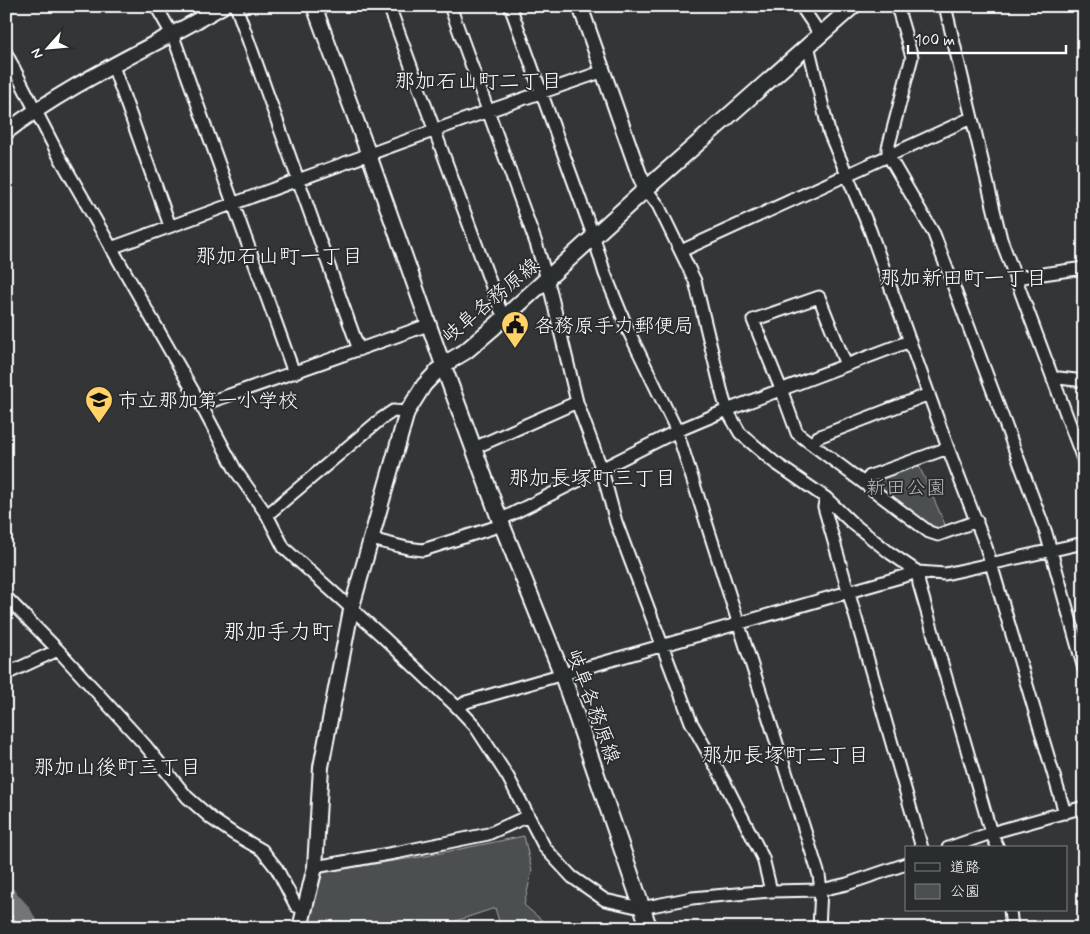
<svg xmlns="http://www.w3.org/2000/svg" width="1090" height="934" font-family="Mynerve,'Klee One',sans-serif">
  <style>
    .green { fill: #4c4f50; stroke: #a6a7a8 }
    .lines { fill: none; stroke-linecap: round; stroke-linejoin: round }
    .river { stroke: #737576; stroke-width: 19 }
    .minor-casing { stroke: #fff; stroke-width: 15 }
    .tertiary-casing { stroke: #fff; stroke-width: 18 }
    .secondary-casing { stroke: #fff; stroke-width: 19 }
    .minor { stroke: #2a2d2e; stroke-width: 11 }
    .tertiary { stroke: #2a2d2e; stroke-width: 14 }
    .secondary { stroke: #2a2d2e; stroke-width: 15 }
    .labels { text-anchor: middle; stroke-width: 4; stroke-linejoin: round; paint-order: stroke }
    .street-label { font-size: 20px; fill: #fff; stroke: #2a2d2e }
    .poi-label { font-size: 20px; fill: #fff; stroke: #2a2d2e; text-anchor: start }
    .park-label { font-size: 20px; fill: #b7b9b9; stroke: #2a2d2e }
    .neighbourhood-label { font-size: 21px; fill: #fff; stroke: #2a2d2e }
    .quarter-label { font-size: 22px; fill: #fff; stroke: #2a2d2e }
  </style>
  <rect width="100%" height="100%" fill="#333536"/>
  <filter id="ink" filterUnits="userSpaceOnUse"><feTurbulence type="fractalNoise" baseFrequency=".02" numOctaves="2"/><feDisplacementMap in="SourceGraphic" scale="10" xChannelSelector="R" yChannelSelector="G"/><feConvolveMatrix kernelMatrix="1 2 1 2 8 2 1 2 1" color-interpolation-filters="sRGB"/></filter>
  <g filter="url(#ink)">
    <path class="green" d="M916,459l32,72 -10,4 -74,-52z
      M524,836l8,35 -8,34 27,23h-50l-6,-20 -51,17v3h-136l15,-56 103,-16z"/>
    <g class="lines">
      <path class="river" d="M6,895l15,17 9,16"/>
      <defs>
        <path id="minor" d="M156,6l17,30 121,337
          M236,6l123,344
          M389,6l111,303 5,8
          M450,6l86,237 14,46 27,113 25,68 14,52 75,200 34,61 38,75 8,33
          M510,6l84,232 11,36 23,56 49,101 142,444 2,15 -2,38
          M801,6l19,28
          M897,6l15,51 -24,91v7l46,79 112,299 38,136
          M945,6l56,233 83,223
          M6,9l2,-3
          M808,45l21,87 41,98 78,218 38,99 79,266
          M6,53l53,103 142,249 35,66 31,44 17,33 98,88 76,72 17,18 33,51 37,71 27,29 33,23 36,8 51,-10 79,-7 50,-1 26,-6 59,-20
          M113,66l57,160
          M646,189l12,16 37,76 28,116 4,13 13,23 34,29 52,36 25,24 39,31 28,19
          M111,248l377,-137 113,-39
          M681,251l290,-133
          M1015,278l69,-10
          M846,365l-27,-68 -66,23 28,69 16,44 132,99 9,3 39,-14
          M1053,380l6,-2 25,3
          M201,405l227,-80
          M812,444l6,-7 111,-43
          M474,448l103,-46
          M864,483l6,-7 78,-28
          M826,498l-2,9 98,341
          M267,515l114,-96 12,-8 14,1
          M500,520l177,-89 50,-21 183,-69
          M371,539l36,9 16,2 79,-25
          M918,572l1,12 72,249 7,15
          M6,597l52,53 87,95 42,52 25,22 22,15 28,16 15,19 19,37 9,3
          M6,674l52,-24
          M458,708l8,-6 452,-130 27,2 139,-31
          M948,848l43,-15 93,-26
          M315,867l85,-15 88,-18 40,-18
          M1010,910l2,18
          M6,920l5,8"/>
        <path id="tertiary" d="M580,6l59,168 7,15
          M6,132c67,-51 145,-84 217,-126
          M300,928l15,-61 6,-100 30,-157 56,-198 17,-27 19,-20 -74,-210 -55,-149"/>
        <path id="secondary" d="M649,928l-87,-254 -62,-154 -57,-155 23,-14 28,-24 152,-138 207,-183"/>
      </defs>
      <use href="#minor" class="minor-casing"/>
      <use href="#tertiary" class="tertiary-casing"/>
      <use href="#secondary" class="secondary-casing"/>
      <use href="#minor" class="minor"/>
      <use href="#tertiary" class="tertiary"/>
      <use href="#secondary" class="secondary"/>
    </g>
  </g>
  <defs>
    <symbol id="civic-pin" viewBox="-11 -11 22 30"><path d="M0 17L-7.5 6A9.5 9.5 0 1 1 7.5 6Z" fill="#ffd166" stroke="#2a2d2e"/><path d="M-.6-6.5H3V-4.5H.6V-3L4-1V1h2V6H-6V1h2V-1L-.6-3ZM-1.2 2.5V6h2.4V2.5Z" fill="#111"/></symbol>
    <symbol id="school-pin" viewBox="-11 -11 22 30"><path d="M0 17L-7.5 6A9.5 9.5 0 1 1 7.5 6Z" fill="#ffd166" stroke="#2a2d2e"/><path d="M0-5L7-2L0 1L-7-2ZM-4 1L0 2.5L4 1V4Q0 6-4 4Z" fill="#111"/></symbol>
  </defs>
  <g fill-rule="evenodd">
    <use href="#civic-pin" x="499" y="309" width="32" height="43"/>
    <use href="#school-pin" x="83" y="384" width="32" height="43"/>
  </g>
  <g class="labels">
    <g class="street-label">
      <text transform="translate(490 300) rotate(-40)" y="7">岐阜各務原線</text>
      <text transform="translate(594 706) rotate(70)" y="7">岐阜各務原線</text>
    </g>
    <g class="poi-label">
      <text x="534" y="332">各務原手力郵便局</text>
      <text x="118" y="407">市立那加第一小学校</text>
    </g>
    <g class="park-label">
      <text x="906" y="494">新田公園</text>
    </g>
    <g class="neighbourhood-label">
      <text x="478" y="88">那加石山町二丁目</text>
      <text x="279" y="263">那加石山町一丁目</text>
      <text x="963" y="285">那加新田町一丁目</text>
      <text x="592" y="485">那加長塚町三丁目</text>
      <text x="785" y="762">那加長塚町二丁目</text>
      <text x="117" y="774">那加山後町三丁目</text>
    </g>
    <g class="quarter-label">
      <text x="278" y="639">那加手力町</text>
    </g>
  </g>
  <rect width="1090" height="934" fill="none" stroke="#2a2d2e" stroke-width="25"/>
  <rect x="12" y="12" width="1065" height="909" fill="none" stroke="#fff" stroke-width="2" filter="url(#ink)"/>
  <rect x="905" y="846" width="162" height="65" fill="#2a2d2e" stroke="#7f8182"/>
  <rect x="915" y="863" width="25" height="8" fill="#2a2d2e" stroke="#7f8182"/>
  <text x="950" y="872" font-size="15" fill="#ffffff">道路</text>
  <rect x="915" y="884" width="25" height="15" fill="#4c4f50" stroke="#7f8182"/>
  <text x="950" y="896" font-size="15" fill="#ffffff">公園</text>
  <g transform="translate(48 48) rotate(243)" stroke="#2a2d2e" stroke-width="4" paint-order="stroke">
  <path d="M0-4L9 19L0 12L-9 19Z" fill="#ffffff"/>
  <text y="-8" font-size="14" font-weight="bold" text-anchor="middle" fill="#ffffff">N</text>
  </g>
  <path d="M908 45v8h158v-8" fill="none" stroke="#ffffff" stroke-width="2.5"/>
  <text x="915" y="45" font-size="15" fill="#ffffff" stroke="#2a2d2e" stroke-width="4" paint-order="stroke">100 m</text>
</svg>
